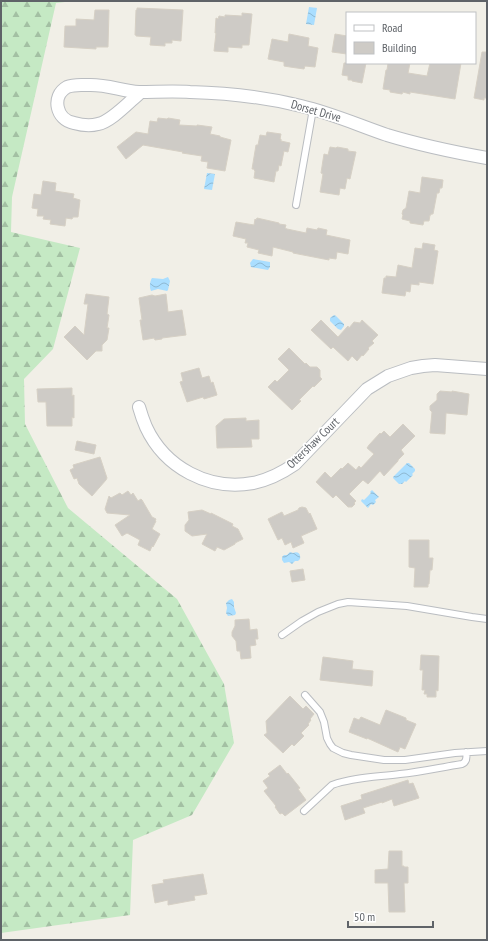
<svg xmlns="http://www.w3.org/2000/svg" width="488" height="941" font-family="'PT Sans Narrow',sans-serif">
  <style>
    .forest { fill: url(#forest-firs) }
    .water { fill: url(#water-waves) }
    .building { fill: #cecbc6; stroke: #d6d0c5 }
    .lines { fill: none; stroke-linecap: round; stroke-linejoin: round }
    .service-casing { stroke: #babdc1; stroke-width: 8 }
    .minor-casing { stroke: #babdc1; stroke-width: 14 }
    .service { stroke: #fff; stroke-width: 6 }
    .minor { stroke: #fff; stroke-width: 12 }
    .labels { text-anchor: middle; stroke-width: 3.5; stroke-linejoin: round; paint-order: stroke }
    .street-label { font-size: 12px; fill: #5f6368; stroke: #fff }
  </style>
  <defs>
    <pattern id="forest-firs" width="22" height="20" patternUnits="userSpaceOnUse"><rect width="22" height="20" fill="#c5e9c4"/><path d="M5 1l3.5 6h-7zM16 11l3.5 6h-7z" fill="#a3c0a3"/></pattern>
    <pattern id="water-waves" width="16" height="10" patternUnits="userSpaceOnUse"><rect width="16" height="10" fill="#aadeff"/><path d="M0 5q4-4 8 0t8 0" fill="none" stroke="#8eb8d2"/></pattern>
  </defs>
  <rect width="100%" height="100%" fill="#f1efe7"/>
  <path class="forest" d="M1,1h73l-18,2 -44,194 -1,35 69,16 -27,101 -29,30 1,45 43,84 109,91 47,85 10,59 -42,72 -59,25 -3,75 -129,18z"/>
  <path class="water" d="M309,7l8,1 -3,17 -8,-1z
    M207,173l8,1 -3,16 -8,-1z
    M253,259l17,3v5l-2,3 -17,-3 -1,-4z
    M168,277l2,4 -2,9 -1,1 -9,-2 -7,2c-2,-4 -1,-10 1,-13l11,1z
    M334,315l2,1 8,8v2l-3,4 -3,-1 -8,-8v-3z
    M407,463h2l6,6v2l-3,3 1,1 -7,7 -1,-1 -3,3h-3l-6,-6v-1z
    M372,490l7,7 -4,3 1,2 -3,3 -2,-1 -3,4 -7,-7 1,-2 2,1 7,-7 -1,-1z
    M290,552l3,1c5,-2 8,1 7,6l-2,2h-3l-3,3 -3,-2 -5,1 -2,-3v-3l2,-2h3z
    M232,599l2,3v5l2,6 -1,2 -7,1 -2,-3 1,-5 -1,-5 3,-3z"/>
  <path class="building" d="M137,8l46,2 -2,31 -9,-1v3h-7v3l-15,-1 1,-8 -15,-1v-1h-1l1,-25h1z
    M95,10h14l-1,37h-12v2l-32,-2 1,-21h11v-7l18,1z
    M242,13l10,1 -3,31h-7v3l-14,-1v5l-14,-1 2,-18h-1l1,-15 2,1 1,-3 6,1v-2l17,1z
    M289,34l20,4 -1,8 10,2 -3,19 -10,-1 -1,3 -14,-2 -6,-1v-4l-16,-3 4,-20 16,3z
    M335,34l12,2v18l-15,-2z
    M482,52h5v46h-3v2l-10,-2z
    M344,63h22l-4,20 -10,-2v-1h-4v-4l-6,-1z
    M388,63h22l-2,10 19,3 3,-13h31l-6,36 -45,-7v2l-7,-2 -1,2 -12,-2v-2l-7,-1 3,-19h1z
    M158,118l9,1 1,-1 12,2 -1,5 18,1v-1l15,2 -2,7 10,2v1l11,3 -6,31 -18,-3 1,-6 -7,-1 1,-5 -20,-3 1,-1 -40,-7 -17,14 -9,-12 19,-15 12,2 2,-13 7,1z
    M267,132l14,2 -1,5h1v2l9,2 -2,9 -4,-1 -3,15 -2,-1 -1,6h-2l-2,11 -20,-4 1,-7 -1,-1v-1h-2l4,-24h2l2,-10 6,1z
    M330,147l6,1 1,-1 11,2v2l8,1 -6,27 -3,-1 -2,11 -5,-1 -1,7 -19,-3 3,-18 -2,-1 2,-13 1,-6 4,1z
    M422,177l21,3 -1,8h-2l-1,5h-2l-4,21h-2v1h-1l-1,6h-5l-1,4 -13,-2v-2l-8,-2 1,-4 -1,-1 1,-4 3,-2 3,-17 11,2z
    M43,181l13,2 -1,8 19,3 -1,4 7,2 -2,17h-5l-1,2 -6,-1 -1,8 -15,-2 1,-4 -8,-1 1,-3h-7l1,-7 -6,-1 2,-14 7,1z
    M257,218l22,5v1l7,1 -1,3 2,1 19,4 1,-5 10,2 1,-2 9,2 -1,5 24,5 -2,14 -11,-2 -1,7 -7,-1v2l-36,-7v-1l-20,-5 -1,9 -14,-3 1,-3 -12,-3 1,-4h-3l1,-4 -13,-3 3,-14 18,3 1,-6 1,1z
    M423,243l12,2 -1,5 4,1 -5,33 -14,-2v3l-8,-1 -1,8 -4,-1 -1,5 -23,-3 2,-15h2v-2l10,1 2,-12 14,3 3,-20 7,1z
    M86,294l23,3 -2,17 2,1 -2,13h2l-2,12 -5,5v6h-6l-9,9 -23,-23 11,-11 9,9 4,-31h-4z
    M166,294l2,18 14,-2 4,25 -24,3v1l-7,1 -1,-2 -11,2 -3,-20h2l-3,-22 13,-3 3,1z
    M321,320l17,17 10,-11 1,2 5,-6 6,1 2,-3 16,15 -6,6 2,2 -6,5 1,1 -6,7 -1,-1 -5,6 -5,-5 -4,5 -15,-14 -2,2 -20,-19z
    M289,348l16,16 1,-1 4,4h7l3,3v7l2,2 -8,8 -1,-1 -14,14 2,1 -9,9 -24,-23 7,-7 2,2 12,-12 -11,-11z
    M199,368l3,10 7,-2 2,7 2,-1 4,13 -13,4 -1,-2 -16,5 -7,-20 3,-1 -2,-8z
    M72,388v8l2,-1v23l-2,-1v9h-25l-1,-24h-8l-1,-13z
    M440,391l12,1v-1l17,3 -2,21 -21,-2 -1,21 -15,-1 2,-21 -2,-2v-4l7,-6v-6z
    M246,418v3l13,-1v19h-8l1,8 -35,1 -1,-22 8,-7z
    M403,424l12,12 -14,14 3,4 -6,6v1l-14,15 -4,-5 -12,13 -5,-4 -14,14 7,7 -2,2 1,1 -3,3h-4l-12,-12 -3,3 -17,-16 9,-10 6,6 10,-10 1,1 6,-6 8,7 3,-4 2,2 13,-14 -7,-6 2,-3 11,-12 1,1 3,-3 6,6z
    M77,441l19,4 -2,9 -19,-4z
    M100,457l7,21 -1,2 -14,16 -13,-12 -2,-6 -3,1 -4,-9 4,-2 -1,-3z
    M128,491l3,4 2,-2 5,8 3,-2 1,1 10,17 4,2 -1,2h1l-4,8 8,5 -7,13 -1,-1 -2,5 -12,-6 2,-5 -13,-7 -5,3 -7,-11 15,-10 -23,-2 -2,-4 4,-13 2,2 9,-5 2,2z
    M302,507l4,1 3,6 1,-1 7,16 -16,7 3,7 -11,5 -2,-6 -6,3 -3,-7 -4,2 -10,-21 14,-7 2,4 14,-6 1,-2z
    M202,510l9,4v-1l22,11 -1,2 6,3 5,10 -8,4v1l-11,6 -7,-3 -2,4 -13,-7 5,-10 -15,2 -7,-5v-6l4,-5 -1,-8z
    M409,540h20v18h4l-1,12h-2l-1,14h-1v3h-14l1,-19 -6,-1z
    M303,569l2,11 -13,2 -2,-11z
    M249,619l1,11 7,-1 1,10h-3l1,6 -6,1 1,12 -10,1 -1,-8h-3l-1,-10 -4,-5v-4l3,-6v-6z
    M421,655l18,1 -1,35 -2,-1v7h-9v-3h-3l1,-4h-3l1,-20h-3z
    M323,657l30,4 -1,8 21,2 -1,15 -52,-6z
    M290,696l13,13 3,-3 8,8 -4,5 1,1 -3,4 1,1 -8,8 3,3 -10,10 -2,-2 -9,9 -19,-18 3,-2 -1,-12z
    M386,710l20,8v2l10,4 -11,25 -5,-2 -2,5 -31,-14v1l-18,-7 5,-14 5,2 2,-3 19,8z
    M280,765l7,9 1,-1 12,15 -2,1 8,11 -21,16 -3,-3 -2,1 -5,-7 1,-1 -12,-15 4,-3 -5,-7 7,-5 -2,-2z
    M408,780l1,4 4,-1 6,15 -25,8 -2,-7 -10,4v-1l-19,6 2,5 -20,7 -4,-14 21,-7 -1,-4z
    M389,851h13v15h2v1h4v16h-4l1,29h-16l-1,-29h-13v-13l13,-1z
    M203,874l4,20 -13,2 1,4 -27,5v-5l-13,3 -3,-18 12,-2 -1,-3z"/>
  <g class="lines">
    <defs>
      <path id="service" d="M296,205l17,-96
        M282,635l20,-14 16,-9 20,-8 10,-2 59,4 65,11 15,2
        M305,695l15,17 4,10 3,16 3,6 3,4 10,5 8,2 33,5h21l50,-7 32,-2
        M304,811l28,-26c22,-8 46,-8 68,-11 21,-2 42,-7 62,-10 5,-2 5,-7 4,-12"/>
      <path id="minor" d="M141,92c-11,9 -30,30 -43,32 -7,2 -17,1 -24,-1 -18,-3 -23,-27 -7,-36 7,-3 14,-2 21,-2 18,-1 34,6 51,7 17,0 34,-1 51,0 37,1 75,5 111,14 30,7 57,19 86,29 33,10 66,17 100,23
        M139,407c2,7 4,13 7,20 19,41 63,64 107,56 15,-3 29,-10 42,-19l72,-75 21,-13 23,-8 12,-2 12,-1 52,4"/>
    </defs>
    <use href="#service" class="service-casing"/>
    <use href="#minor" class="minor-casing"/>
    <use href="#service" class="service"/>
    <use href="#minor" class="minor"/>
  </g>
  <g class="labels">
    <g class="street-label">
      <text transform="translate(316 111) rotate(16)" y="4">Dorset Drive</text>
      <text transform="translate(313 443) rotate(-44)" y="4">Ottershaw Court</text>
    </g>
  </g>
  <rect width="488" height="941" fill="none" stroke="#5f6368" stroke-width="4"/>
  <rect x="346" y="12" width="130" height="52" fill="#ffffff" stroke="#bfc1c3"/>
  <rect x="354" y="25" width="20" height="6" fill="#ffffff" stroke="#bfc1c3"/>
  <text x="382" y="32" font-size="12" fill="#5f6368">Road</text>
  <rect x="354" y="42" width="20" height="12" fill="#cecbc6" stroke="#bfc1c3"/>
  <text x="382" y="52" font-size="12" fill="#5f6368">Building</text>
  <path d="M348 921v6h85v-6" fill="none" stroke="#5f6368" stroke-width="2"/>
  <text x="354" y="921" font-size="12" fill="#5f6368" stroke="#ffffff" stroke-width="3" paint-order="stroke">50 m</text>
</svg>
